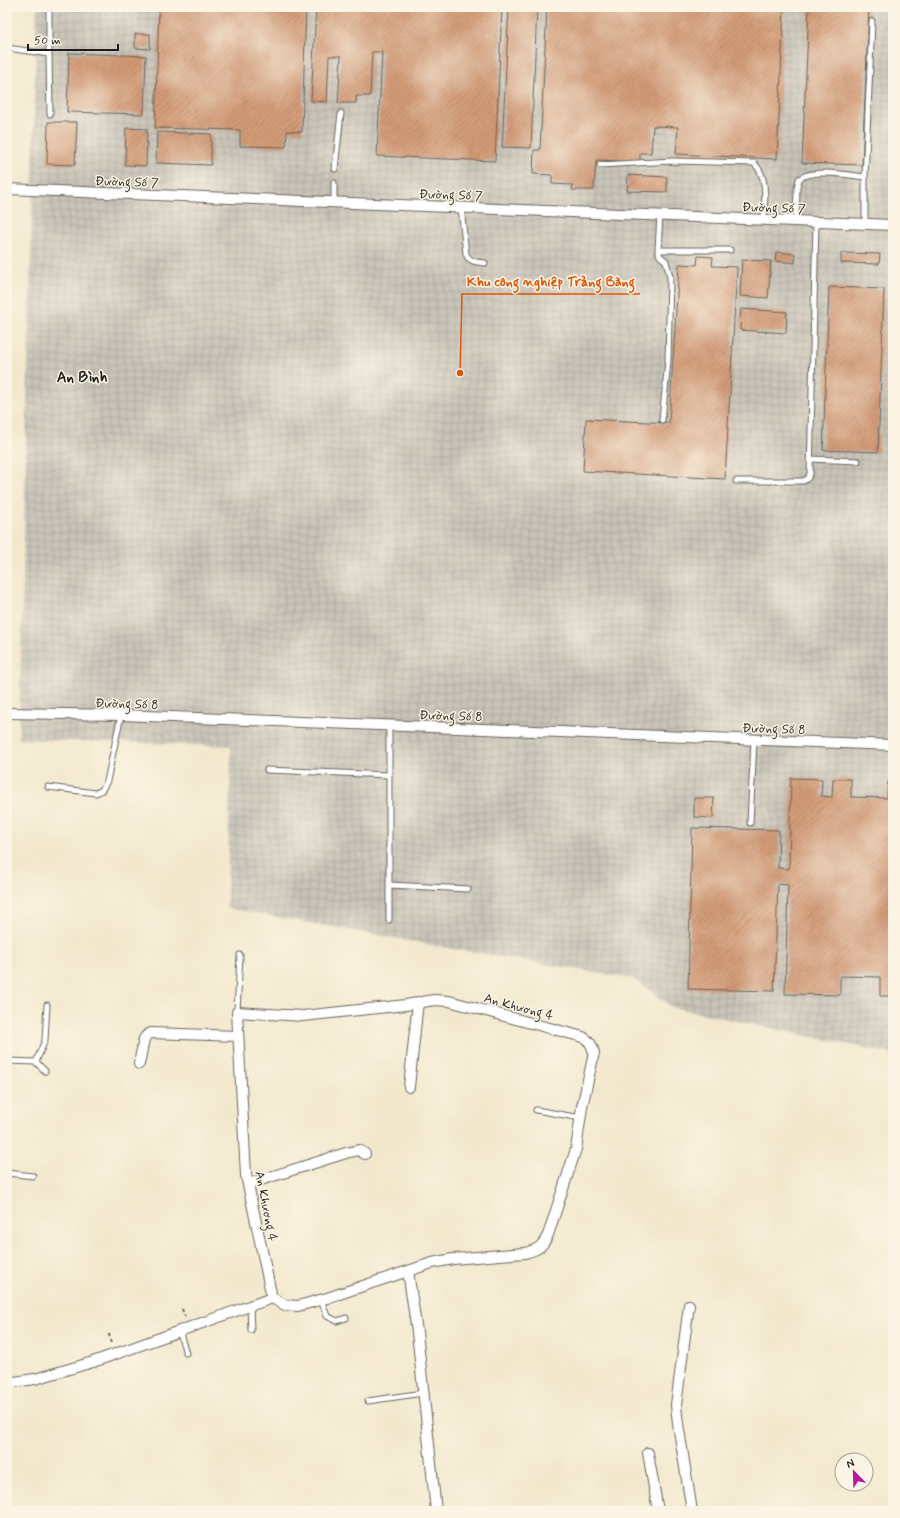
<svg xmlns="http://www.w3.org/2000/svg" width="900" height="1518" font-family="Mynerve,sans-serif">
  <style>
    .industrial { fill: url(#industrial-grid) }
    .building { fill: url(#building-hatch) }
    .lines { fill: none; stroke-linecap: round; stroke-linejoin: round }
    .lane-casing { stroke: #67635a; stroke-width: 7 }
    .street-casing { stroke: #67635a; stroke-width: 12 }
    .path { stroke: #67635a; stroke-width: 2; stroke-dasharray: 3 3; stroke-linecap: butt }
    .lane { stroke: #fff; stroke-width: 5 }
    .street { stroke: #fff; stroke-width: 10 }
    .labels { text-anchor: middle; stroke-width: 3; stroke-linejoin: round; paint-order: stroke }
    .street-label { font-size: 13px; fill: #1c1c1c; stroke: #fcf5e5 }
    .quarter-label { font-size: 15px; font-weight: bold; fill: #1c1c1c; stroke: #fcf5e5 }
    .leader { fill: none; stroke: #de560d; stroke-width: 1.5 }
    .callout-dot { fill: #de560d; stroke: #fcf5e5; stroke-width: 1.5 }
    .callout-label { font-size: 14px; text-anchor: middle; font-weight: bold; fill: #de560d; stroke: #fcf5e5; stroke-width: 3; stroke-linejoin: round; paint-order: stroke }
  </style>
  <defs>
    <pattern id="industrial-grid" width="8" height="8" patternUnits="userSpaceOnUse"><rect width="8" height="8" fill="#c9c3b8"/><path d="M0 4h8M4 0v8" fill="none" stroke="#aca79e"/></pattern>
    <pattern id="building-hatch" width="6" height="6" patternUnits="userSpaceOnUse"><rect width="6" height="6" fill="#d39b77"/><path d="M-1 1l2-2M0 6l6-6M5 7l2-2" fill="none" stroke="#aa7e61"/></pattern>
  </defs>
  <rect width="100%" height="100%" fill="#fcf5e5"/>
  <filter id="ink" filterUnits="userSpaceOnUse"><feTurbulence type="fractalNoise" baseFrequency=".025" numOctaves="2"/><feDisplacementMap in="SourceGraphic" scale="8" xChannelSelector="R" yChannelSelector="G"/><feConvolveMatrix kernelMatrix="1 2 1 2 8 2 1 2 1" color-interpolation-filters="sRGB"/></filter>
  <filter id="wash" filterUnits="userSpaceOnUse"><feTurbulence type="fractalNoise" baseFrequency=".012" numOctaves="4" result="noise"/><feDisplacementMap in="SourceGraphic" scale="16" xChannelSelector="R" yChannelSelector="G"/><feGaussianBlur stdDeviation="0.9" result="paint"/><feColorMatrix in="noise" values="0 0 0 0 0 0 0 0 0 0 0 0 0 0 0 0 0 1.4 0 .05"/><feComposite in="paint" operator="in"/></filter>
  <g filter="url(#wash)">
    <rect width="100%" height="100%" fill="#f2e8cd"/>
    <path class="industrial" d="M37,7h856v1047l-221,-47 -38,-28 -179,-30 -228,-41 4,-162 -212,-7z"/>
    <g id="blocks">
      <path class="building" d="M159,7h147l-4,125 -15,-1 -1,16 -46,-1v-16l-85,-2z
        M316,7h186l-7,154 -118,-5 5,-104h-10l-2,44h-14v7h-18l3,-47h-12l-2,46 -16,-1z
        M509,7h28l-6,141 -29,-1z
        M547,7h136v2l47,2 1,-4h53l-7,152 -101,-5 2,-27 -25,-1 -2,27h-11v9l-44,-2 -2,30h-22l1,-5 -21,-1v-9l-19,-1 1,-24h6z
        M809,7h60l-7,158 -60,-2z
        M135,34h15v15l-15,-1z
        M69,53l77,3 -2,58 -77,-2z
        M48,122h29l-2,43 -28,-1z
        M126,128l21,1 -1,37 -21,-1z
        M157,132l54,2v31l-55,-2z
        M628,175l39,2v15l-40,-1z
        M776,252l19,2v9l-20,-2z
        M841,253l39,1 -1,10 -38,-1z
        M698,256l15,1 -1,9 25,1 -12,212 -142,-8 3,-52 83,4 10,-159 18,1z
        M742,260l29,1 -3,37 -28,-2z
        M829,287l55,2 -6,163 -55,-2z
        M741,309l46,3 -1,21 -46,-3z
        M892,362h1v57h-4z
        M791,778l31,1 -1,17 11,1 1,-18h18v18l36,1 1,-16h5v214h-13v-19l-40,-1v19l-55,-1 3,-109 -10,-1 -4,107 -86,-2 4,-161 87,2 -1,38 11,1z
        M694,798h20l-1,20 -19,-1z"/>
    </g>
  </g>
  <g filter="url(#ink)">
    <use href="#blocks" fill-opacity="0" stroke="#67635a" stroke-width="1"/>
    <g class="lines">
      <defs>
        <path id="lane" d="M7,48l42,6v-47
          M49,54l1,60
          M600,165l73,-4 81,2c15,15 10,37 10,57
          M335,169l6,-56
          M865,177l7,-156
          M334,202v-19
          M461,207l5,47c3,8 11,8 19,9
          M660,215l-2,35 2,6 6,5 4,16 -2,84 -6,59
          M796,221l1,-33 2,-9c14,-11 48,-4 66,-2v47
          M658,250h72
          M810,459l48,2
          M736,481h67l4,-2 3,-5 6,-252
          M267,770l122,5
          M48,787l48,6 6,-3 5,-9 14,-66
          M750,823l4,-83
          M389,885l79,4
          M389,920v-194
          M237,1012l3,-57
          M7,1061l29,1 9,9
          M36,1062l9,-22 2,-35
          M536,1110l45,8
          M7,1173l26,3
          M321,1300l6,16 10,5 9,-3
          M250,1306l1,24
          M179,1331l7,22
          M368,1401l55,-8"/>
        <path id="street" d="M7,189l886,36
          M7,713l114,2 772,30
          M139,1064l5,-25 2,-3 5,-3 87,3
          M409,1087l9,-85
          M248,1184l98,-31 13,-3 6,4
          M408,1271l9,61 19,179
          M689,1305l-13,100 2,19 14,87
          M7,1383l28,-4 58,-17 179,-64 13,7 13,1 29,-8 105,-35 21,-4 72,-6c14,-4 17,-6 23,-18l28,-86 6,-42 12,-54c-2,-8 -4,-12 -11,-16l-134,-36 -15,-1 -28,5 -103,11 -66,-4 9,163 26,123
          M648,1453l10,58"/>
      </defs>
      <use href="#lane" class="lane-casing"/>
      <use href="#street" class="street-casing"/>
      <path class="path" d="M182,1309l3,8
        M109,1334l2,10"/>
      <use href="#lane" class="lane"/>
      <use href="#street" class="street"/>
    </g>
  </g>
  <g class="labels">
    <g class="street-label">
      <text transform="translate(127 181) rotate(2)" y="5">Đường Số 7</text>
      <text transform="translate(451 194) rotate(2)" y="5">Đường Số 7</text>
      <text transform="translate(774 207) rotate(2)" y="5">Đường Số 7</text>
      <text transform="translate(127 703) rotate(2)" y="5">Đường Số 8</text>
      <text transform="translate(451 715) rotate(2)" y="5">Đường Số 8</text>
      <text transform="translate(774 728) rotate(2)" y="5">Đường Số 8</text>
      <text transform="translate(519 1006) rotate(15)" y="5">An Khương 4</text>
      <text transform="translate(267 1206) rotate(79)" y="5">An Khương 4</text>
    </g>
    <g class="quarter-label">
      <text x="82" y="382">An Bình</text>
    </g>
  </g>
  <path class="leader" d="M460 373L462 294H640"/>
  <circle class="callout-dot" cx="460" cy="373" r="4"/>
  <g class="callout-label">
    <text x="551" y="286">Khu công nghiệp Trảng Bàng</text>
  </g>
  <rect width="900" height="1518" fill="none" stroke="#fcf5e5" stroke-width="24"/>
  <g transform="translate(854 1472) rotate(337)"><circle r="19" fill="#fcf5e5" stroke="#a29e95"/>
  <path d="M0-3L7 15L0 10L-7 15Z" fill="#b5179e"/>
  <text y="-6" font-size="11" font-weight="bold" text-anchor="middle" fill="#1c1c1c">N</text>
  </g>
  <path d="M28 44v6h90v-6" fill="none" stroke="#1c1c1c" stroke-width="2"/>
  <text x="34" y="44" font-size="12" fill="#1c1c1c" stroke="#fcf5e5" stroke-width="3" paint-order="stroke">50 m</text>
</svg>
